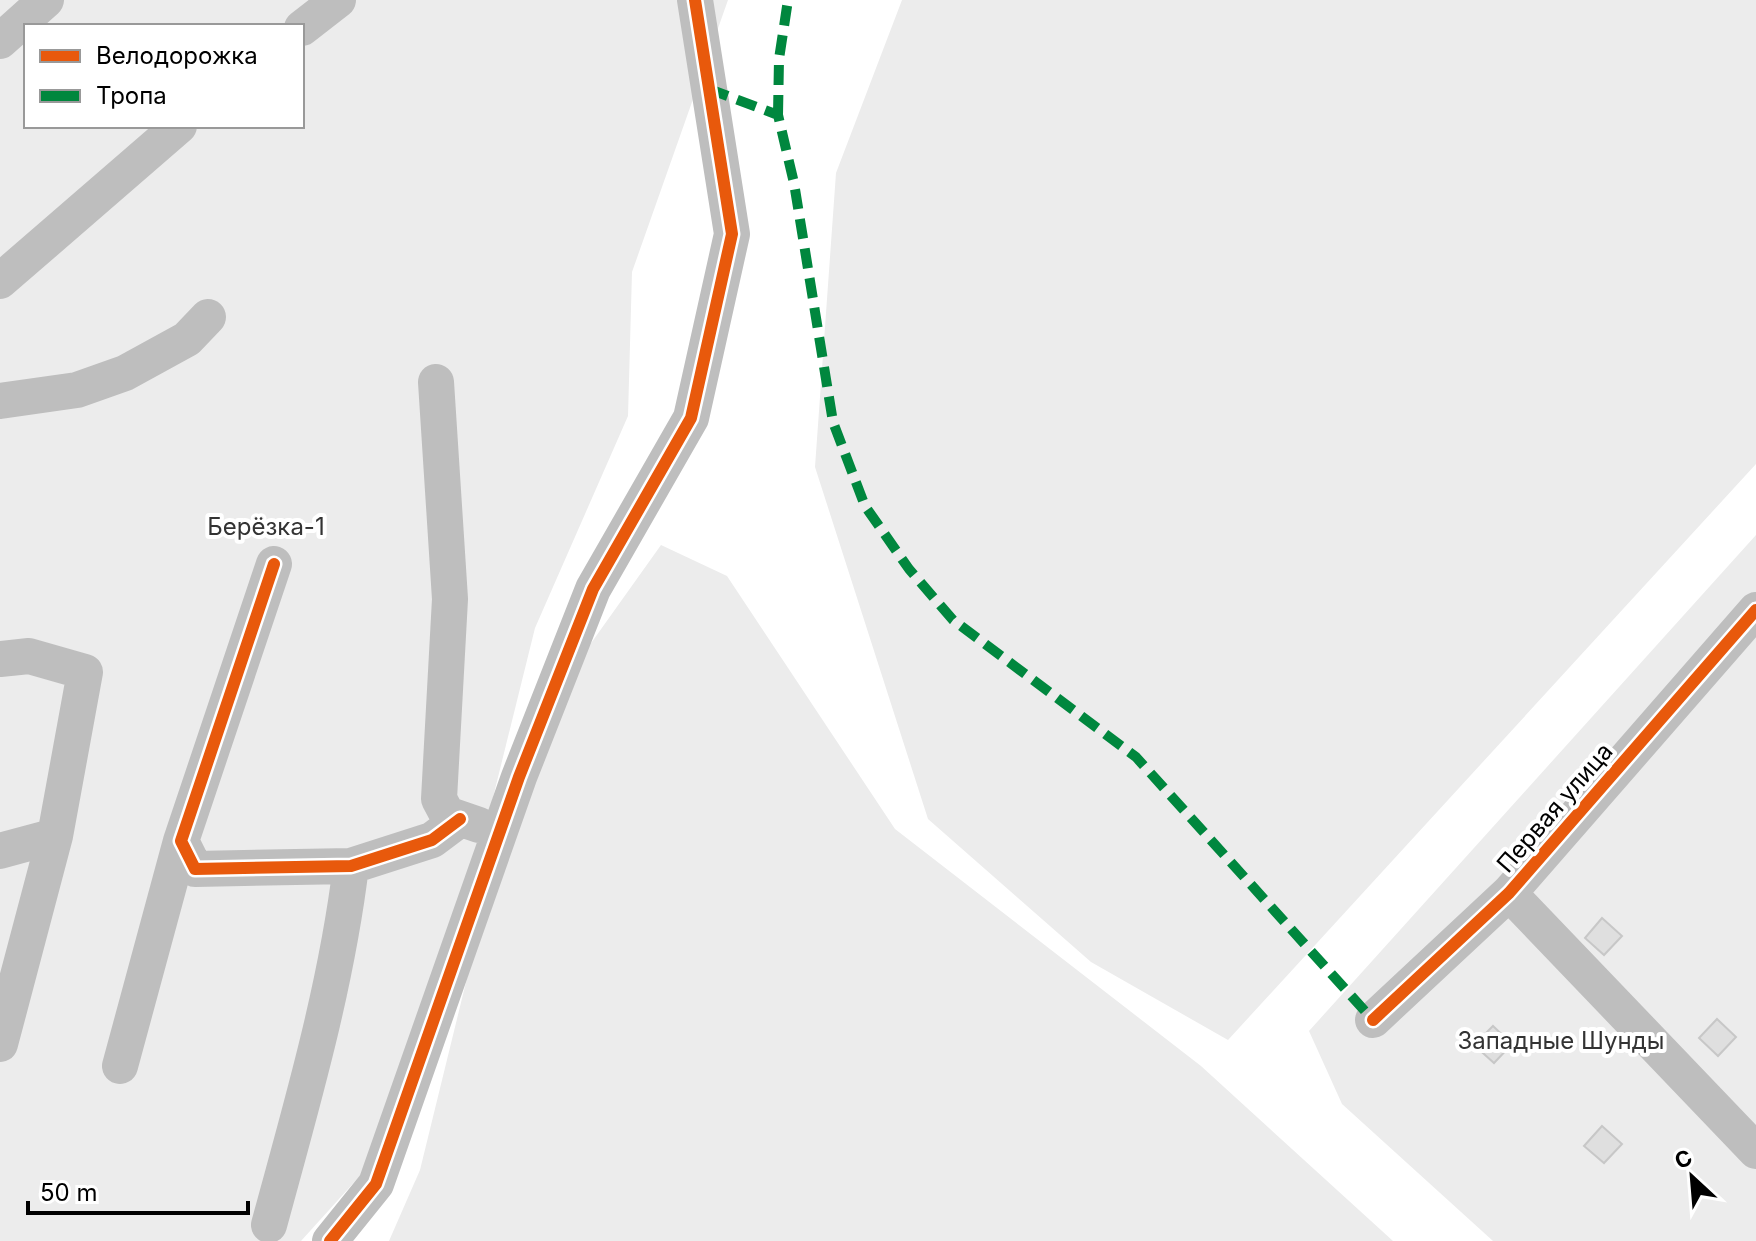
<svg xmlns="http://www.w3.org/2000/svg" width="1756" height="1241" font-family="Inter,sans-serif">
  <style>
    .green { fill: #ececec; fill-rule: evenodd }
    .building { fill: #dfdfdf; stroke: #c7c7c7; stroke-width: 2 }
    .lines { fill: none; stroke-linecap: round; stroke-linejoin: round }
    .minor { stroke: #bebebe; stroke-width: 36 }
    .quiet { stroke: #00873e; stroke-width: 10; stroke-dasharray: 20 10; stroke-linecap: butt }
    .cycleway-casing { stroke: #fff; stroke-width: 17 }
    .cycleway { stroke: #e8590c; stroke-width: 12 }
    .labels { text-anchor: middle; stroke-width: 8; stroke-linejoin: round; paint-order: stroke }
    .park-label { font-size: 24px; fill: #333; stroke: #fff }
    .street-label { font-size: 24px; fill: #000; stroke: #fff }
  </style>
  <rect width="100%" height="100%" fill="#fff"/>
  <path class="green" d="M0,0h728l-96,272 -4,144 -93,212 -121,488 -113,125h-301zM26,26h276v100h-276z
    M902,0h854v464l-528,576 -137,-78 -163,-143 -113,-352 21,-294z
    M1756,535v706h-263l-151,-137 -33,-73z
    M661,545l66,31 168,253 306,237 192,175h-1004l31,-71 107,-437z"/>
  <path class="building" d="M1602,918l20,18 -18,19 -19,-17z
    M1717,1019l19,18 -18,19 -19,-18z
    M1493,1026l19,18 -18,19 -20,-18z
    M1602,1126l20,18 -18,19 -20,-17z"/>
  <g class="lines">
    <path class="minor" d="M302,28l36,-28
      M0,41l46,-41
      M0,281l179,-155
      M436,382l14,217 -11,200 8,15 32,11
      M0,401l77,-11 48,-17 62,-34 21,-22
      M274,564l-93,277 14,28 156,-3 81,-26 28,-21
      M0,659l29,-3 56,16 -30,164 -55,208
      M0,851l55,-15
      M1509,893l247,258
      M1373,1020l136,-127 247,-283
      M120,1066l61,-225
      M269,1225c32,-118 67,-236 82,-359
      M330,1241l46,-57 143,-407 74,-188 98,-171 41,-184 -37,-234"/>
    <path class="quiet" d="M709,89l69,26 16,68 39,239 32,84 44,63 44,51 183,137 237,263
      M778,115l1,-56 9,-59"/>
    <defs>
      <path id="cycleway" d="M274,564l-93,277 14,28 156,-3 81,-26 28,-21
        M1373,1020l136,-127 247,-283
        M330,1241l46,-57 143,-407 74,-188 98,-171 41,-184 -37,-234"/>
    </defs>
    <use href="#cycleway" class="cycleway-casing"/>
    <use href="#cycleway" class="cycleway"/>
  </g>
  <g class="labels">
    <g class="park-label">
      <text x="266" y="535">Берёзка-1</text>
      <text x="1561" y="1049">Западные Шунды</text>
    </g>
    <g class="street-label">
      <text transform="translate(1555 808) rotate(-49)" y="8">Первая улица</text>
    </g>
  </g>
  <rect x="24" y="24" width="280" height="104" fill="#ffffff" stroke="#999999" stroke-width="2"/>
  <rect x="40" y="50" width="40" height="12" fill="#e8590c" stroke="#999999" stroke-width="2"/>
  <text x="96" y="64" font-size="24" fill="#000000">Велодорожка</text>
  <rect x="40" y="90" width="40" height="12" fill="#00873e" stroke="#999999" stroke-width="2"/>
  <text x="96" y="104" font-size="24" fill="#000000">Тропа</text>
  <g transform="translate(1692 1177) rotate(334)" stroke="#ffffff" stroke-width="6" paint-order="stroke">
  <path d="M0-6L14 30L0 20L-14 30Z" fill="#000000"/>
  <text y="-12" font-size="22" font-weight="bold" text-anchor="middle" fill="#000000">С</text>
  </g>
  <path d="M28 1201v12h220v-12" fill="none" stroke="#000000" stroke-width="4"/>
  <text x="40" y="1201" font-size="24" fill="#000000" stroke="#ffffff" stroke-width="6" paint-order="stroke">50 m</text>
</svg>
